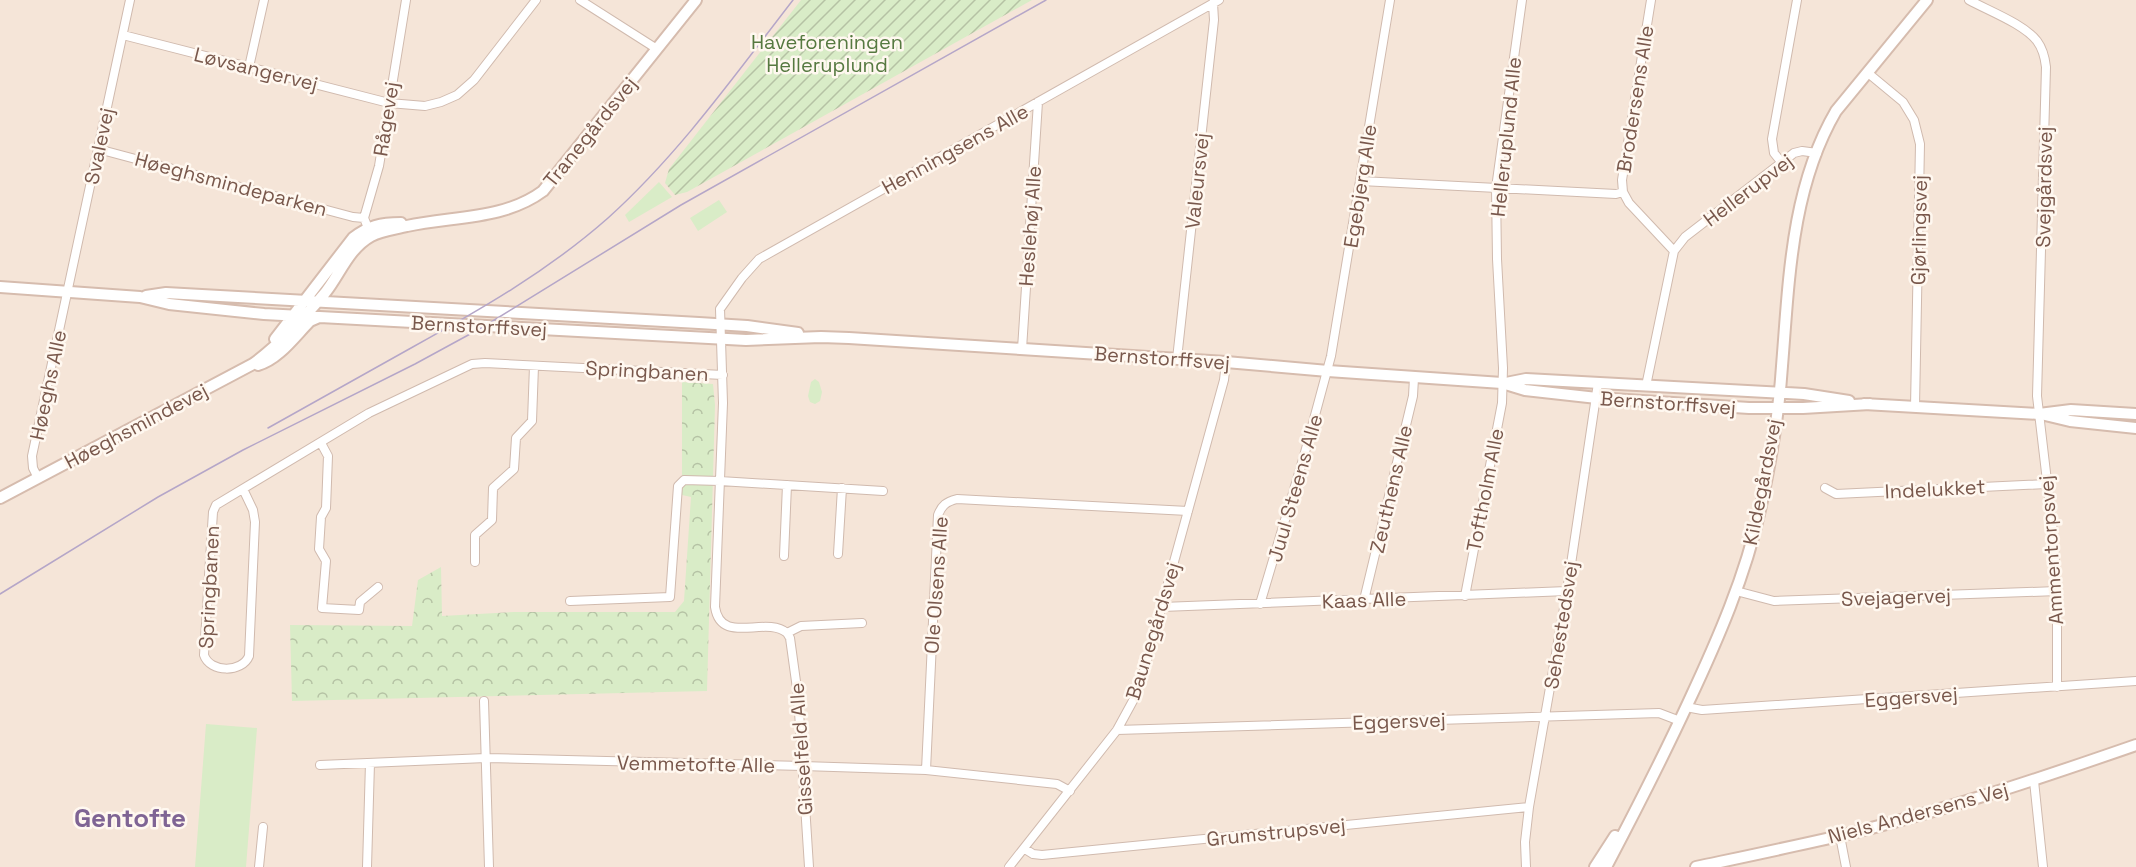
<svg xmlns="http://www.w3.org/2000/svg" width="2136" height="867" font-family="'Space Grotesk',sans-serif">
  <style>
    .residential { fill: #f5e5d8 }
    .grass { fill: #d9ecc7 }
    .park { fill: url(#park-crowns) }
    .garden { fill: url(#garden-furrows) }
    .lines { fill: none; stroke-linecap: round; stroke-linejoin: round }
    .street-casing { stroke: #d0baae; stroke-width: 10 }
    .secondary-casing { stroke: #d6bcae; stroke-width: 14 }
    .street { stroke: #fff; stroke-width: 8 }
    .secondary { stroke: #fff; stroke-width: 10 }
    .tram { stroke: #b5a6c8; stroke-width: 1.5 }
    .labels { text-anchor: middle; stroke-width: 5; stroke-linejoin: round; paint-order: stroke }
    .park-label { font-size: 20px; fill: #567940; stroke: #fff8f0 }
    .street-label { font-size: 20px; fill: #79584c; stroke: #fff8f0 }
    .district-label { font-size: 26px; font-weight: bold; fill: #7f6494; stroke: #fff8f0 }
  </style>
  <defs>
    <pattern id="park-crowns" width="20" height="18" patternUnits="userSpaceOnUse" patternTransform="scale(1.5)"><rect width="20" height="18" fill="#d9ecc7"/><path d="M2 6a3 3 0 1 1 6 0M12 15a3 3 0 1 1 6 0" fill="none" stroke="#b5c2a4"/></pattern>
    <pattern id="garden-furrows" width="10" height="10" patternUnits="userSpaceOnUse" patternTransform="scale(1.5)"><rect width="10" height="10" fill="#d9ecc7"/><path d="M-1 1l2-2M0 10L10 0M9 11l2-2" fill="none" stroke="#b5c2a4"/></pattern>
  </defs>
  <rect width="100%" height="100%" fill="#fdf4ea"/>
  <path class="residential" d="M0,0h2136v867h-2136z"/>
  <path class="grass" d="M659,182l13,15 -43,25 -4,-7z
    M719,200l8,12 -29,19 -8,-13z
    M815,379l4,3 3,10 -2,9 -5,3 -5,-2 -2,-6 3,-14z
    M206,724l51,4 -11,139h-51z"/>
  <path class="park" d="M682,382l31,2 2,21 -8,286 -415,10 -2,-76 122,1 6,-46 23,-13 1,49 72,-4h161l9,-11 7,-104 -9,-2z"/>
  <path class="garden" d="M801,0h231l-345,192 -12,3 -10,-12 4,-14z"/>
  <g class="lines">
    <defs>
      <path id="street" d="M580,0l77,49
        M1651,0l-29,180 1,12 6,11 45,48
        M1969,0c20,11 55,24 68,41 6,8 8,17 9,26l-9,329 16,136 4,59v96
        M123,35l266,68 36,3 16,-4 16,-7 17,-15 62,-80
        M249,67l15,-67
        M1868,73l35,29 11,18 6,24 -5,263
        M98,149l255,68 11,1
        M1782,163l-8,-10 -2,-14 25,-139
        M1361,181l255,13 7,-2
        M370,233l-6,-15 15,-52 27,-166
        M1022,349l16,-247
        M1177,359l37,-339 -1,-17
        M1646,386l28,-135 11,-14 109,-84 8,-2 15,2
        M321,443l7,13 -2,52 -5,9 -2,32 7,12 -4,47 37,2 1,-8 18,-15
        M38,478l-5,-10 -1,-12 98,-456
        M1825,488l11,6 210,-10
        M243,489l10,21 2,12 -6,134c-7,17 -39,17 -45,-1l9,-143 3,-7 153,-92 103,-49 13,-1 238,12
        M838,554l4,-66
        M784,556l3,-71
        M475,562v-27l17,-15 1,-32 21,-19 2,-31 16,-17 2,-55
        M1736,591l38,10 283,-10
        M1465,596l37,-193 1,-35 -6,-109 -1,-71 26,-188
        M1364,600l49,-204 1,-18
        M570,601l100,-4 8,-111 6,-6 36,1 163,10
        M1260,604l44,-148 27,-100 59,-356
        M1162,607l405,-16
        M787,633c-22,-18 -66,13 -72,-26l8,-204 -3,-94 22,-31 17,-19 460,-259
        M787,633l3,5 8,58 11,171
        M787,633l14,-7 61,-3
        M484,701l5,166
        M1686,707l16,3 434,-29
        M1117,730l542,-17 21,8
        M320,765l166,-7 317,8 123,4 131,14 13,7
        M926,770l12,-255c4,-10 8,-13 19,-16l231,12
        M2034,781l9,86
        M1840,836l6,31
        M1025,849l8,5 9,1 487,-48
        M259,867l4,-40
        M367,867l3,-104
        M1009,867l108,-137 18,-33 7,-19 82,-298 2,-18
        M1526,867l-1,-25 4,-35 38,-216 31,-208"/>
      <path id="secondary" d="M0,287l140,10 29,7 95,10 482,26 75,-3 28,1 377,24 102,9 174,12 23,7 72,8 152,10h54l67,-4
        M146,296l20,-3 533,30 48,3 51,7
        M275,339l78,-101c15,-12 28,-15 48,-15
        M258,365c21,-6 37,-29 52,-44l7,-3
        M1506,383l20,-4 278,15 45,7
        M1864,404l175,10 32,-4 65,4
        M2045,415l25,6 66,7
        M0,498l253,-134c26,-19 51,-46 72,-71 15,-19 24,-45 46,-57 11,-6 24,-7 36,-10 46,-10 97,-6 136,-35l153,-191
        M1595,867l20,-31
        M1606,867c29,-55 57,-110 83,-166 29,-62 56,-124 71,-191 10,-45 19,-98 22,-144 7,-86 9,-178 54,-255l91,-111
        M1696,867c47,-10 95,-20 143,-31 101,-24 199,-57 297,-91"/>
    </defs>
    <use href="#street" class="street-casing"/>
    <use href="#secondary" class="secondary-casing"/>
    <use href="#street" class="street"/>
    <use href="#secondary" class="secondary"/>
    <path class="tram" d="M268,428c48,-27 95,-53 143,-80 69,-38 137,-77 197,-130 71,-64 127,-143 185,-218
      M0,594l158,-97 85,-47 172,-86 68,-37 198,-122 365,-205"/>
  </g>
  <g class="labels">
    <g class="park-label">
      <text x="827" y="49">Haveforeningen<tspan x="827" dy="23">Helleruplund</tspan></text>
    </g>
    <g class="street-label">
      <text transform="translate(256 69) rotate(14)" y="7">Løvsangervej</text>
      <text transform="translate(1635 99) rotate(-81)" y="7">Brodersens Alle</text>
      <text transform="translate(386 119) rotate(-81)" y="7">Rågevej</text>
      <text transform="translate(590 132) rotate(-51)" y="7">Tranegårdsvej</text>
      <text transform="translate(1506 137) rotate(-84)" y="7">Helleruplund Alle</text>
      <text transform="translate(99 146) rotate(-78)" y="7">Svalevej</text>
      <text transform="translate(955 149) rotate(-29)" y="7">Henningsens Alle</text>
      <text transform="translate(1197 181) rotate(-84)" y="7">Valeursvej</text>
      <text transform="translate(231 184) rotate(15)" y="7">Høeghsmindeparken</text>
      <text transform="translate(1360 186) rotate(-81)" y="7">Egebjerg Alle</text>
      <text transform="translate(2044 187) rotate(-89)" y="7">Svejgårdsvej</text>
      <text transform="translate(1748 190) rotate(-37)" y="7">Hellerupvej</text>
      <text transform="translate(1030 226) rotate(-86)" y="7">Heslehøj Alle</text>
      <text transform="translate(1919 230) rotate(-89)" y="7">Gjørlingsvej</text>
      <text transform="translate(479 326) rotate(3)" y="7">Bernstorffsvej</text>
      <text transform="translate(1162 358) rotate(4)" y="7">Bernstorffsvej</text>
      <text transform="translate(647 371) rotate(3)" y="7">Springbanen</text>
      <text transform="translate(48 385) rotate(-78)" y="7">Høeghs Alle</text>
      <text transform="translate(1668 403) rotate(4)" y="7">Bernstorffsvej</text>
      <text transform="translate(136 426) rotate(-28)" y="7">Høeghsmindevej</text>
      <text transform="translate(1762 482) rotate(-79)" y="7">Kildegårdsvej</text>
      <text transform="translate(1295 488) rotate(-74)" y="7">Juul Steens Alle</text>
      <text transform="translate(1391 489) rotate(-77)" y="7">Zeuthens Alle</text>
      <text transform="translate(1935 489) rotate(-3)" y="7">Indelukket</text>
      <text transform="translate(1485 490) rotate(-79)" y="7">Toftholm Alle</text>
      <text transform="translate(2051 550) rotate(-94)" y="7">Ammentorpsvej</text>
      <text transform="translate(936 585) rotate(-86)" y="7">Ole Olsens Alle</text>
      <text transform="translate(209 587) rotate(-87)" y="7">Springbanen</text>
      <text transform="translate(1896 597) rotate(-2)" y="7">Svejagervej</text>
      <text transform="translate(1364 600) rotate(-2)" y="7">Kaas Alle</text>
      <text transform="translate(1561 625) rotate(-81)" y="7">Sehestedsvej</text>
      <text transform="translate(1153 631) rotate(-73)" y="7">Baunegårdsvej</text>
      <text transform="translate(1911 697) rotate(-4)" y="7">Eggersvej</text>
      <text transform="translate(1399 721) rotate(-2)" y="7">Eggersvej</text>
      <text transform="translate(801 749) rotate(-94)" y="7">Gisselfeld Alle</text>
      <text transform="translate(696 764) rotate(1)" y="7">Vemmetofte Alle</text>
      <text transform="translate(1918 813) rotate(-15)" y="7">Niels Andersens Vej</text>
      <text transform="translate(1276 832) rotate(-6)" y="7">Grumstrupsvej</text>
    </g>
    <g class="district-label">
      <text x="130" y="827">Gentofte</text>
    </g>
  </g>
</svg>
